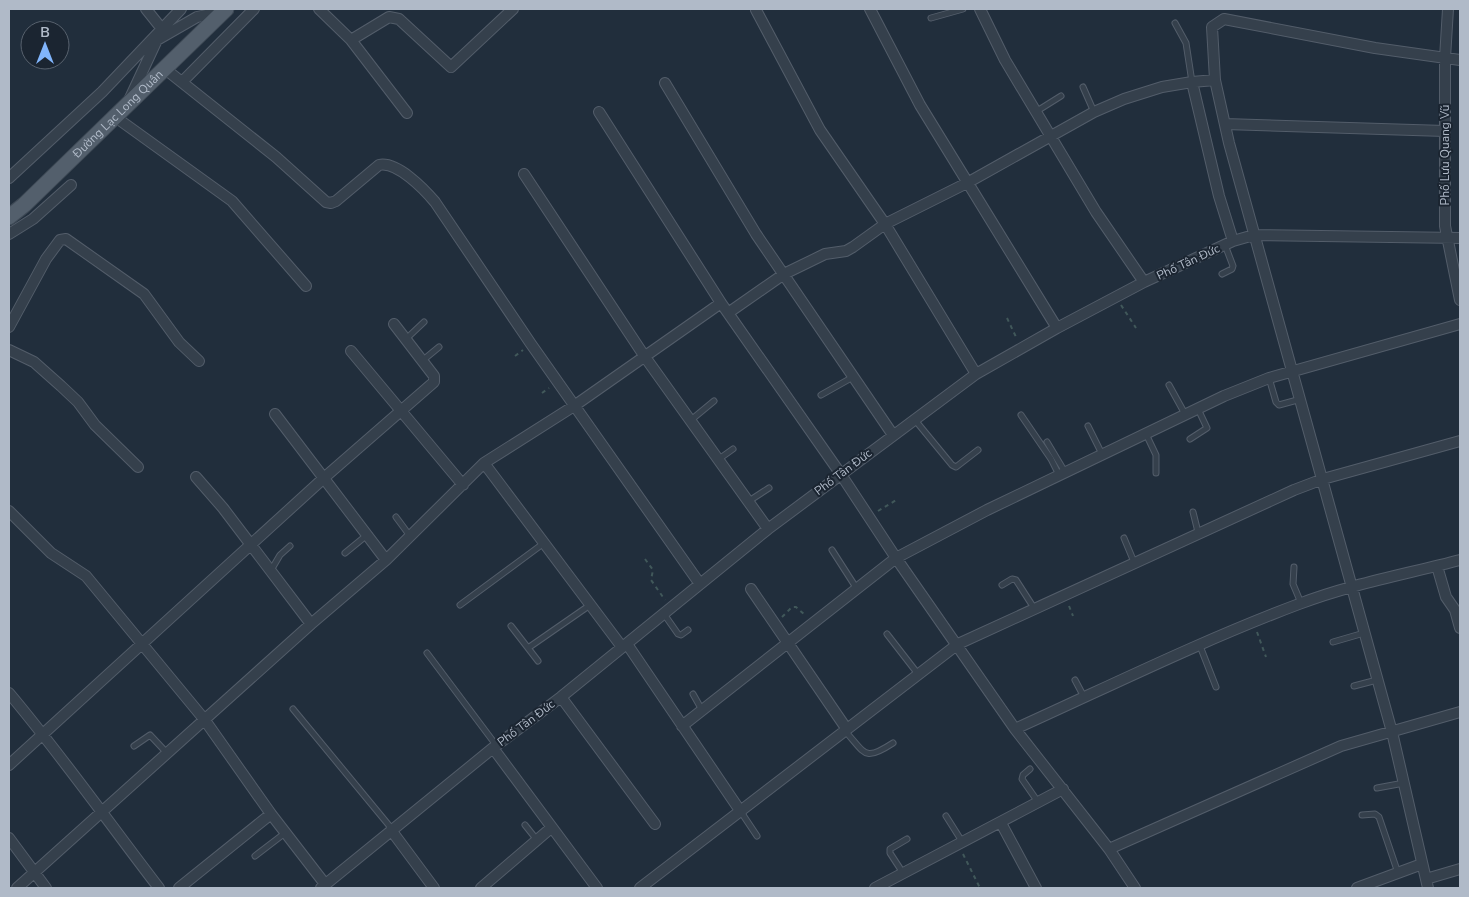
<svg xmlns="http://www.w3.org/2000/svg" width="1469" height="897" font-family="'Nunito Sans',sans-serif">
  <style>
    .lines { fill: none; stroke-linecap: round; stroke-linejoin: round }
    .lane-casing { stroke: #535d6a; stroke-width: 7 }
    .street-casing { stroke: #535d6a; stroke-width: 12 }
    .primary-casing { stroke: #3e4955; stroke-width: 17 }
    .path { stroke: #41585a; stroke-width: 2; stroke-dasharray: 4 4; stroke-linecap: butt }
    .lane { stroke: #35404c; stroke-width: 5 }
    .street { stroke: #35404c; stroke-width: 10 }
    .primary { stroke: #535f6c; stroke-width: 15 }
    .labels { text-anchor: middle; stroke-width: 4; stroke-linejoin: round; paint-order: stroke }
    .street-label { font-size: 12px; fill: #b0bac8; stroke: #1b2531 }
  </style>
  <rect width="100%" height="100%" fill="#212e3c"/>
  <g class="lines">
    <defs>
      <path id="lane" d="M931,18l32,-9
        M1175,23l11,20 6,39
        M1083,87l11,25
        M1037,111l24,-15
        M1222,274l10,-5 1,-3 -8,-21
        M406,339l18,-17
        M422,361l17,-14
        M1269,378l7,24 3,3 22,-6
        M1169,385l16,29
        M821,395l32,-18
        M1021,415l30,44 8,16
        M691,420l23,-19
        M915,420l37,45 4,2 22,-17
        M1088,426l14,28
        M1146,434l10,21v18
        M1190,439l17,-11 -9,-19
        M1047,442l18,30
        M719,459l14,-10
        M749,501l20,-13
        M1193,512l5,20
        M396,517l14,19
        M1124,538l10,24
        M832,550l25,39
        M345,553l22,-18
        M1294,567l-1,17 8,19
        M270,572l10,-17 10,-9
        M1002,585l10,-6 4,1 18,28
        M460,605l84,-62
        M664,614l14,20 3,1 7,-5
        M511,626l17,22 62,-43
        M887,634l31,40
        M1333,642l31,-9
        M1200,646l16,41
        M528,648l10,13
        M427,653l69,92
        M1075,680l9,17
        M1354,686l23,-6
        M693,694l9,16
        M293,709l99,120
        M845,731c21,23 19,31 48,12
        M134,746l16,-11 17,18
        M1030,769l-7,6 -1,4 16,23
        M1377,788l27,-5
        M741,812l16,24
        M1362,815l13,-1 4,3 19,56
        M946,816l17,27
        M525,825l12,15
        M255,856l30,-23
        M903,873l-13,-20v-4l17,-10"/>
      <path id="street" d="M146,9l16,20
        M319,9l32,31 56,73
        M870,9l50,96 137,223
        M980,9l25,51 91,152 48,70
        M1448,9l-3,49v168l15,74
        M756,10l64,120 65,94 91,150
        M351,40l38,-23 10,2 52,48 62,-58
        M164,68l112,89 50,45 5,1 5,-2 43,-36c18,-4 45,24 56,37l96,142 169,240
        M182,82l72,-73
        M1192,82l23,-2
        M665,83l91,151 137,201
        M130,98l27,-58 40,-23 24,-5
        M599,112l122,191 119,170 56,85 119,171 94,120 26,39
        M114,116l118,85 74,85
        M1225,124l220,7
        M524,174l121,183 123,172
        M9,178l93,-86 79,-83
        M9,234l24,-15 38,-34
        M728,313l56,-39 41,-20 21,-3 7,-4 32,-23 82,-41 127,-71 30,-13 38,-12 30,-5 27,114 14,45
        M9,327l37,-68 14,-19 6,-1 78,55 35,48 20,19
        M9,350l25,12 27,24 17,16 17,23 43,42
        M351,351l112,134
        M275,414l111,146
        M484,463l138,184
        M196,477l27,31 88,116
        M9,511l42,42 35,23 118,143 67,95 54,70
        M1437,566l9,31 9,13 5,18
        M751,589l95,139
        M627,644l114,168
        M9,693c53,63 100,130 150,195
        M561,697l94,127
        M682,726l214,-168 91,-48 237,-114 45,-18 191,-54
        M1015,729c95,-43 188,-89 284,-125 52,-20 108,-30 161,-44
        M493,748l104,140
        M9,765l316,-288 109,-95v-6l-40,-52
        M1001,823l35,65
        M391,830l43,58
        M9,838l37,50
        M1109,849l232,-103 119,-34
        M1426,879l34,-10
        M17,888l294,-264 75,-64 98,-97 90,-57 147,-103
        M179,888l92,-74
        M321,888l172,-140 68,-51 207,-168 208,-155 81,-46 87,-46 89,-41 21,-6 206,3
        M481,888l70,-60
        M640,888l318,-244 336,-154 29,-11 137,-38
        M875,888l188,-99
        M1357,888l65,-24
        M1428,888l-36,-156 -163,-589 -14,-63 -3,-53 12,-8 151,29 85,12"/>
      <g id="primary">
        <path id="s1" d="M9,217l15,-12 202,-196"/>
      </g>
    </defs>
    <use href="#lane" class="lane-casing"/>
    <use href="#street" class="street-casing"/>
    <use href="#primary" class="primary-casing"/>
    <path class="path" d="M1121,305l15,23
      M1007,318l10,21
      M515,356l8,-6
      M542,393l7,-5
      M878,511l20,-12
      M645,559l8,11 -2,10 14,20
      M1069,606l4,10
      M782,617l10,-10h4l9,8
      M1257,632l9,25
      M963,854l17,34"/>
    <use href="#lane" class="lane"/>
    <use href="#street" class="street"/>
    <use href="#primary" class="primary"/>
  </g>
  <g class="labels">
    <g class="street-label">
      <text dy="4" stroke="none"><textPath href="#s1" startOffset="150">Đường Lạc Long Quân</textPath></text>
      <text transform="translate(1445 155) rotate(-90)" y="4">Phố Lưu Quang Vũ</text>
      <text transform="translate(1188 262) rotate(-25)" y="4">Phố Tân Đức</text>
      <text transform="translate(843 472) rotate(-37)" y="4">Phố Tân Đức</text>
      <text transform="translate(526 723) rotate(-37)" y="4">Phố Tân Đức</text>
    </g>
  </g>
  <rect width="1469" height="897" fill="none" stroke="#b0bac8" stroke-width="20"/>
  <g transform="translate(45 45)"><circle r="24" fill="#1b2531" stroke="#57616d"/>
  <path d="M0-4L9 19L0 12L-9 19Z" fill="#81b5fc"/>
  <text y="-8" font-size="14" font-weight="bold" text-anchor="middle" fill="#b0bac8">B</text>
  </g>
</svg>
